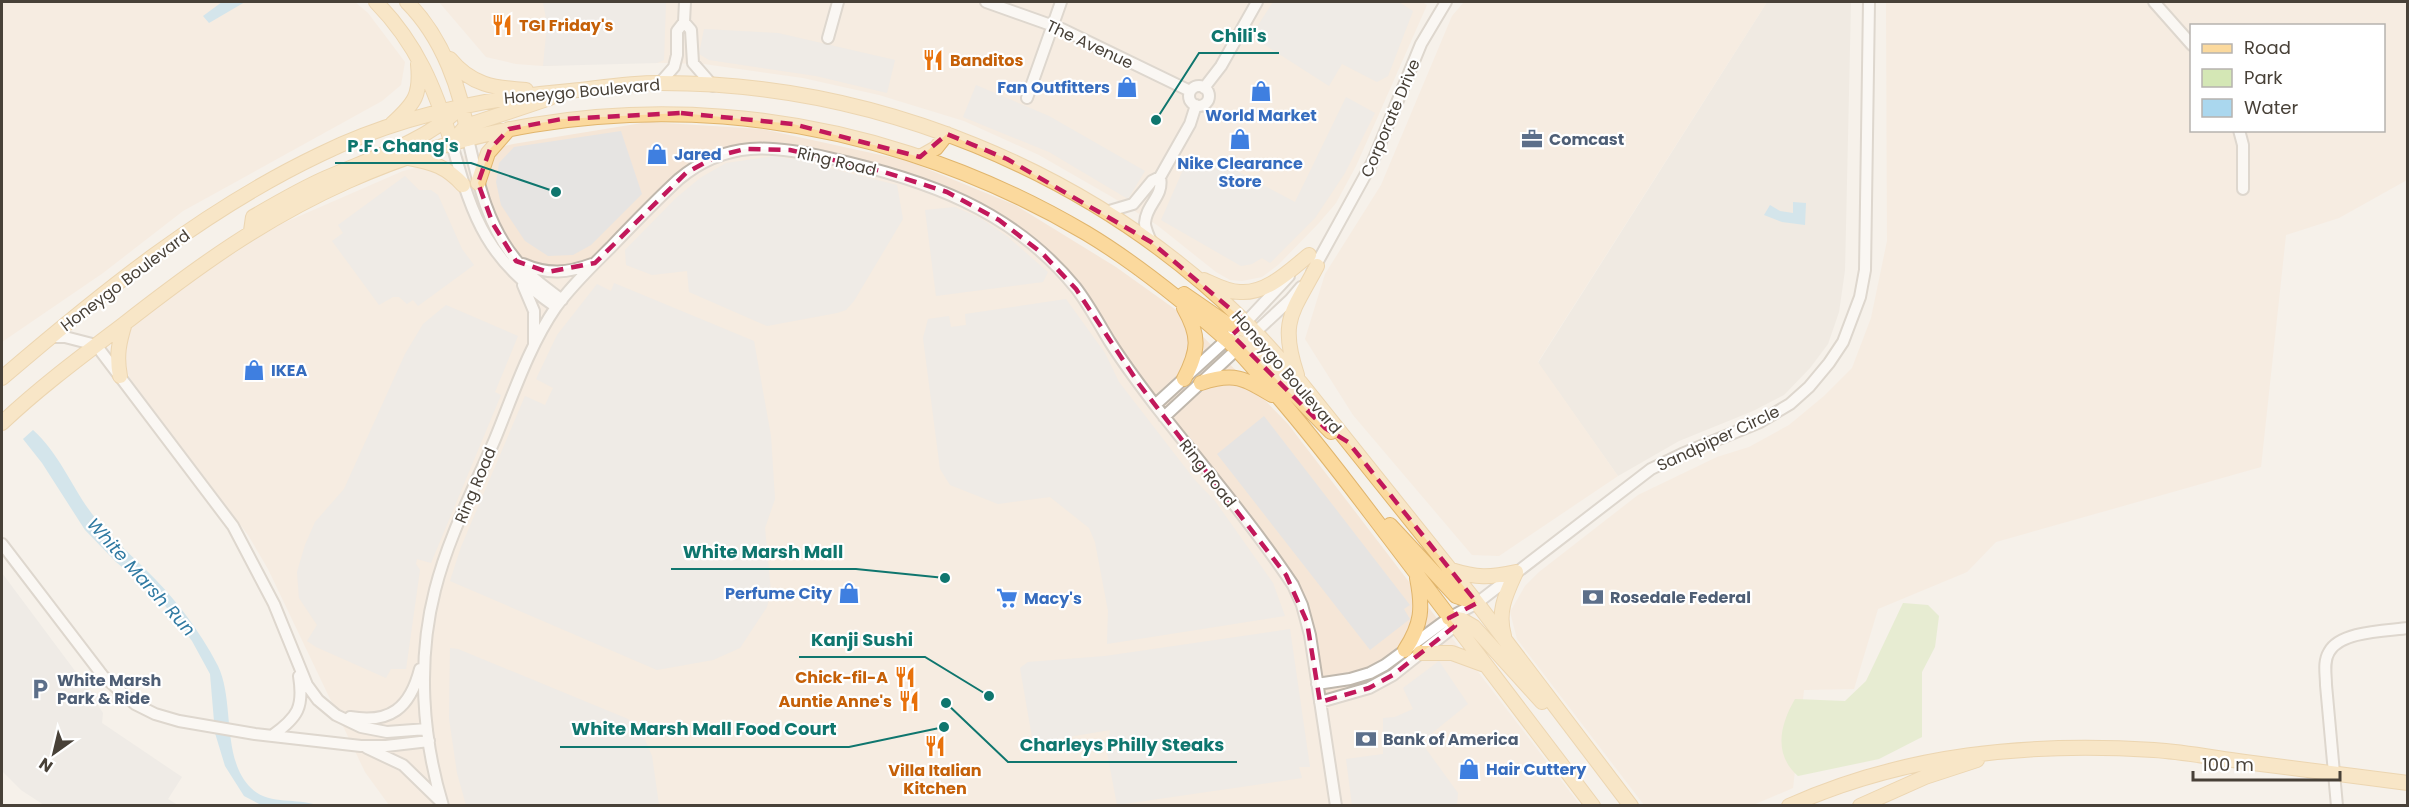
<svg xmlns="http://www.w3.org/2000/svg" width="2409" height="807" font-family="Poppins,sans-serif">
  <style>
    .residential { fill: #e8e2d9 }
    .commercial { fill: #f5e6d7; fill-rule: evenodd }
    .green { fill: #d4e7b5 }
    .parking { fill: #e6e4e2 }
    .water { fill: #aad7ee }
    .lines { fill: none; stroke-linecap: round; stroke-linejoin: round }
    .minor-casing { stroke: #c0b8ad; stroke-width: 14 }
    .major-casing { stroke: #e0b56d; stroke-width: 16 }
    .minor { stroke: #fff; stroke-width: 10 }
    .major { stroke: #fbd99d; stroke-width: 14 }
    .marked { fill: none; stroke: #c2185b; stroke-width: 4.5; stroke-dasharray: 12 8; stroke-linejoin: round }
    .labels { text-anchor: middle; stroke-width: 4.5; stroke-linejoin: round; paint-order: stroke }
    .food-label { font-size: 16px; font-weight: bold; fill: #c56008; stroke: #fff; text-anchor: start }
    .street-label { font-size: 16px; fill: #484138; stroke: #fff }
    .shop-label { font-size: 16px; font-weight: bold; fill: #366cbe; stroke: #fff; text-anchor: start }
    .service-label { font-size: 16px; font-weight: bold; fill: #4e5e75; stroke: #fff; text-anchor: start }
    .water-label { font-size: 18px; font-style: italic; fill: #307aa2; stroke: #fff }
    .leader { fill: none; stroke: #0f766e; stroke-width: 2 }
    .callout-dot { fill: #0f766e; stroke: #fff; stroke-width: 2 }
    .callout-label { font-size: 18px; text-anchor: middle; font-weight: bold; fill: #0f766e; stroke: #fff; stroke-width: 4.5; stroke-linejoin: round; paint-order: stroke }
  </style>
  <rect width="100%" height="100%" fill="#f5f1ea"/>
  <path class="residential" d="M1767,2h84l-6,268 -6,42 -11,32 -18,24 -26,27 -31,16 -74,30 -61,35 -80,-113z"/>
  <path class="commercial" d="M2,2h353l13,11 37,49 -4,23 -19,16 -199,110 -80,62 -101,69z
    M439,2h983l5,3 -71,161 -20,37 -18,21 -40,41 -16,12 -20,4 -12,-1 -14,-8 -59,-47 -45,-28 -73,-42 -75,-34 -85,-26 -76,-17 -99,-14 -72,-2 -89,4 -27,-2 -30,-7z
    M1464,2h303l-229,360 80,114 -119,80 -27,-1 -119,-140 -48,-76 20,-65 56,-89 71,-169z
    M1886,2h521v178l-68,38 -53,17 -25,232 -265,75 -29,30 -89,37 -24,80 -50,1 -11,98 -40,17h-109l-127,-166 -7,-27 15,-26 14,-14 99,-77 79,-38 32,-10 40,-22 35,-29 28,-28 19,-50 16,-77zM2192,26h192v104h-192z
    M648,122l114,7 146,32 107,44 101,62 63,45 109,112 292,381h-1191l-24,-33 -97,-203 -20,-34 -117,-155 -6,-13 -2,-11 4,-22 15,-16 66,-48 71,-45 124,-54 110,-27z"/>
  <path class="green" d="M1903,603l25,2 11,11 -4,31 -13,25v65l-43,22 -81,17c-25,-22 -18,-51 -3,-77l50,2 21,-20z"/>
  <path class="parking" d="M543,2h123l-2,58 -7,3 -114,3 4,-42z
    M1273,2h126l14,9 -25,65 -11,6 -35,-18 -13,22 -78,-50z
    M704,29l74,4 117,27 -8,33 -71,-17 -107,-16 -10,-6z
    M976,85l73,31 96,55 -17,28 -79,-47 -86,-35z
    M1346,97l29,16 -30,60 -30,45 -45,45 -8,-5 -10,6 -11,2 -80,-46 29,-66 26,14 4,-6 75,40z
    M621,131l21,63 -51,51 -18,10 -25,1 -23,-15 -24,-36 -5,-23 3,-19 15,-16z
    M774,156l24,4 99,25 6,34 -49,82 -8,9 -9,3 -70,13 -78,-34 -2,-21 -35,4 -26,-10 -1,-15 51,-52 24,-20 26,-15z
    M405,176l14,14h12l7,5 24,54 12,16 -56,41 -5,-6 -6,4 -8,-7h-6l-14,8 -47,-64 11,-8 -5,-8z
    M955,207l25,11 28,19 40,35 -5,10 -107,14 -11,-86z
    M614,283l140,58 17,95 4,63 -10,29 6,64 -4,15 -27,41 -27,12 -56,10 -207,-89 11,-34 64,-151 20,9 8,-17 -17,-9 21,-44 40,-51 14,7z
    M1066,299l39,54 14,29 75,97 21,22 58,82 12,33 -178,28 1,-33 -13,-69 -6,-14 -39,-31 -52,7 -48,-19 -10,-16 -17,-131 5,-19 21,-3 2,11 15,-2 -1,-11z
    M446,305l72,31 -23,56 6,3 -70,168 -14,-4 -1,5 4,6 -14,99h-15l-5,9 -70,-31 -9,-6 10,-16 -18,-27 -2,-26 8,-27 10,-23 29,-33 61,-135 18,-30z
    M1264,416l146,189 -6,4 6,10 -40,31 -153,-196z
    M2,573l79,106 -7,4 5,7 5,-3 16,11 -3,6 6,9 -1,10 80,54 -14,22 10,6h-134l-23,-15 -19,-19z
    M1290,629l20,138h-11l3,11 -185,27 -10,-53 3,-22 -77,13 -13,-75 8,-6 77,-6z
    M450,648l8,1 170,70 14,14 10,23 7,49h-193l-9,-32 -8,-55z
    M1439,661l29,43 -47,38 37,51 -1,12h-105l-6,-46 37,-5v-36l12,-1 18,-8 -10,-21z"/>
  <path class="water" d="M222,2h23l-36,21 -6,-7z
    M1793,202l13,1 -1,22 -23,-3 -18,-7 6,-10 10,6 13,2z
    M33,430c28,25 40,61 63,89 15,18 32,33 48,49 30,29 55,61 74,98 17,35 3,93 33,122 16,17 45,10 65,17h-55l-17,-9 -19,-30 -10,-33 -5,-59 -18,-33 -32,-42 -44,-37 -31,-32 -43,-67 -19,-24z"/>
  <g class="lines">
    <defs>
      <path id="minor" d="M986,2l76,27 128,62
        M2154,2l38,43
        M684,22l7,8 2,33 20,23
        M828,38l10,-36
        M660,83l14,-16 3,-12v-24l7,-9 1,-20
        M1189 96a10 10 0 1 1 20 0a10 10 0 1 1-20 0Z
        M1204,88l17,-22 36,-64
        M1027,98l34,-96
        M2239,130l4,15v44
        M468,139c10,43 19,86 48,121 13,16 30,28 46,40
        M452,144c22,79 35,114 104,163
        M1106,212l27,-8 19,-23 8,-4 30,-53 6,-19
        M1151,242c-2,-6 -6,-13 -6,-19 1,-19 19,-26 15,-46
        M523,264c25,11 45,9 69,0
        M1312,272l61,-111 48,-117 25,-42
        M523,285l11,26v33
        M51,337h14l31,8 137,181 41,78 33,81 11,15 18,15 25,12 26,5 40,-3
        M1155,405l91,-83 43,-46
        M1164,417l126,-117 11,-13
        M2,544l101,132 32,28 20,10 24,7 76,13 106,12h25l43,-5
        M1317,684l33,-5 20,-6 15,-8 64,-47 28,-15 174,-134 31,-15 78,-32 30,-18 19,-17 20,-24 14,-21 17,-45 5,-27 4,-268
        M1320,702l49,-14 24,-13 68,-54
        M350,717c40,7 60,-9 70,-48
        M273,735c25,-18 31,-28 26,-59
        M367,748l36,17 38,37
        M443,806c-21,-69 -26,-146 -8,-216 13,-52 39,-102 60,-151 18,-44 34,-93 61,-132 16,-22 36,-41 55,-60 22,-23 44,-46 68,-68 47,-39 93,-34 150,-21 95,21 183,51 247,130 13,17 23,36 34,54 14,22 29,42 45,63 46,59 96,117 138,180l9,20 8,30 26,171
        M2337,806l-11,-121c0,-11 -3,-23 3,-33 11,-21 57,-21 79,-24"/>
      <path id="major" d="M376,2c41,42 59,86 76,142
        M407,2c35,35 55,88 61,137
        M450,59c21,26 44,29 76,31
        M392,124c23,-21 29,-29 26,-60
        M460,133l6,-7 84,-28
        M920,157l16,-9 11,-14
        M409,158c23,4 38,9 54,27
        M478,183l10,-30 21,-24
        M251,231l2,-14c24,-14 48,-28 73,-39 46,-20 97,-35 134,-70
        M1204,280c11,5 24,12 36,12 27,2 50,-22 69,-37
        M1184,294l42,29 27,9
        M1184,308c16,28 15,42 0,71
        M1231,341l13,3 10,9 77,79
        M1297,375c-18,-54 -5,-62 20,-109
        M120,376c-4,-20 -1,-34 5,-53
        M2,378c98,-84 201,-168 319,-224 76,-37 165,-56 249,-63 29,-3 58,-8 88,-8 216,-1 433,87 587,239 20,19 37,40 55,60l177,221 154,203
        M1201,383c33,-11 43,-5 71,12
        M2,423c38,-36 80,-67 122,-99 73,-57 139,-105 224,-143 242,-108 512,-81 738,52 50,30 98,69 141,107 15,14 27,29 40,44 37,42 71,86 105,131 74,97 147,194 221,291
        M1390,525l66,71 21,7
        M1451,570c26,8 38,8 65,2
        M1449,618l13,2 12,7 68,75
        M1504,636c-7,-25 2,-42 12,-64
        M1405,650c17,-26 18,-42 12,-72
        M1420,653h32l30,11
        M1789,806c116,-52 239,-64 365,-56 31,2 61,8 91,12 54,7 108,14 163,21
        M1860,806l65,-29 52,-17"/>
    </defs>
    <use href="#minor" class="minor-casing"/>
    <use href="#major" class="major-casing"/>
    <use href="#minor" class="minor"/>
    <use href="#major" class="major"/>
  </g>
  <path d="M0 0H2409V807H0ZM681,113l112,11 127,33 27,-23 60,25 144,83 95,80 -14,13 93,93 23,14 129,161 -28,15 6,8 -62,49 -24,13 -49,14 -13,-80 -21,-47 -147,-191 -63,-95 -33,-35 -44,-34 -52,-28 -66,-21 -91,-21 -45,-1 -28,7 -31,17 -91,90 -47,9 -32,-11 -23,-37 -15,-41 12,-34 19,-20 53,-10z" fill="#f5f1ea" fill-opacity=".55" fill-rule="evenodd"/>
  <path class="marked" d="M681,113l112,11 127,33 27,-23 60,25 144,83 95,80 -14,13 93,93 23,14 129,161 -28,15 6,8 -62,49 -24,13 -49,14 -13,-80 -21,-47 -147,-191 -63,-95 -33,-35 -44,-34 -52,-28 -66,-21 -91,-21 -45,-1 -28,7 -31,17 -91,90 -47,9 -32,-11 -23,-37 -15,-41 12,-34 19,-20 53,-10z"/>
  <defs>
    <symbol id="restaurant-bare" viewBox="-9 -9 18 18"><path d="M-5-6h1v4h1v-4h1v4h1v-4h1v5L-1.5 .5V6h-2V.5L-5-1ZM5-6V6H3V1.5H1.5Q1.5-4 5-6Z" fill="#e8710a" stroke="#fff" stroke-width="2.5" paint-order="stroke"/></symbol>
    <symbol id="shop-bare" viewBox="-9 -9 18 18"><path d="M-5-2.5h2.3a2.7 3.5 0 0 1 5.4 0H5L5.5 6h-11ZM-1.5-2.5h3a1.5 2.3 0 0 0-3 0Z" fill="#3f7fe0" stroke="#fff" stroke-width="2.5" paint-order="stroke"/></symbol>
    <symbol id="office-bare" viewBox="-9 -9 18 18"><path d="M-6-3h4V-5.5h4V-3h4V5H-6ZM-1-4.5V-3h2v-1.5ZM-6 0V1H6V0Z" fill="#5c6f8a" stroke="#fff" stroke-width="2.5" paint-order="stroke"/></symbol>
    <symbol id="bank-bare" viewBox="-9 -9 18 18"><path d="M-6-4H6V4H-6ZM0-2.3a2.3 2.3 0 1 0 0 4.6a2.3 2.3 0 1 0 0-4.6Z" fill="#5c6f8a" stroke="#fff" stroke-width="2.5" paint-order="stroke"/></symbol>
    <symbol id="supermarket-bare" viewBox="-9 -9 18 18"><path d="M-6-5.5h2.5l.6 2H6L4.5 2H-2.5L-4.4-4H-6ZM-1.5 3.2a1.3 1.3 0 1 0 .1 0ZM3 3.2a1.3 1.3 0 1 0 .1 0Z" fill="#3f7fe0" stroke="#fff" stroke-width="2.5" paint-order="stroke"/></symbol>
    <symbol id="parking-bare" viewBox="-9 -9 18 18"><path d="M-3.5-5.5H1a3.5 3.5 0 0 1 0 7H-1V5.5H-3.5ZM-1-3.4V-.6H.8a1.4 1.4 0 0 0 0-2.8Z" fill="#5c6f8a" stroke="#fff" stroke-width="2.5" paint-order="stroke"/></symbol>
  </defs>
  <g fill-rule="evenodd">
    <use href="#restaurant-bare" x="487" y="10" width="30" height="30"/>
    <use href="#restaurant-bare" x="918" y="45" width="30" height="30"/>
    <use href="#shop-bare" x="1112" y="72" width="30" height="30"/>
    <use href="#shop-bare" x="1246" y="76" width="30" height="30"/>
    <use href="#shop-bare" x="1225" y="124" width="30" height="30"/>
    <use href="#office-bare" x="1517" y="124" width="30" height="30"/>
    <use href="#shop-bare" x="642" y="139" width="30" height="30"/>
    <use href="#shop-bare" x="239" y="355" width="30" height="30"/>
    <use href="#shop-bare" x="834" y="578" width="30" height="30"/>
    <use href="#bank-bare" x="1578" y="582" width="30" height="30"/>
    <use href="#supermarket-bare" x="992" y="583" width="30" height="30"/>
    <use href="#restaurant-bare" x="890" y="662" width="30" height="30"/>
    <use href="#parking-bare" x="25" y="674" width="30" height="30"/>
    <use href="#restaurant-bare" x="894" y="686" width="30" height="30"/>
    <use href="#bank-bare" x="1351" y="724" width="30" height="30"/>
    <use href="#restaurant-bare" x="920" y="731" width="30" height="30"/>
    <use href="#shop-bare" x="1454" y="754" width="30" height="30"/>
  </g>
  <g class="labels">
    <g class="food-label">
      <text x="519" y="31">TGI Friday's</text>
      <text x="950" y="66">Banditos</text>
      <text x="888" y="683" text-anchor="end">Chick-fil-A</text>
      <text x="892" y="707" text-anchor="end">Auntie Anne's</text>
      <text x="935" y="776" text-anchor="middle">Villa Italian<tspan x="935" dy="18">Kitchen</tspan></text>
    </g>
    <g class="street-label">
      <text transform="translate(1090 44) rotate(25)" y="6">The Avenue</text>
      <text transform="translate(582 91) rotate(-5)" y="6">Honeygo Boulevard</text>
      <text transform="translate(1390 118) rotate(-67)" y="6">Corporate Drive</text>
      <text transform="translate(837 161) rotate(13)" y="6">Ring Road</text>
      <text transform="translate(125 280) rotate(-37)" y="6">Honeygo Boulevard</text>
      <text transform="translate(1287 372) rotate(49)" y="6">Honeygo Boulevard</text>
      <text transform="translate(1718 438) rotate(-25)" y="6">Sandpiper Circle</text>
      <text transform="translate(1208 473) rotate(52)" y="6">Ring Road</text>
      <text transform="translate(475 485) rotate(-67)" y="6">Ring Road</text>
    </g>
    <g class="shop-label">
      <text x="1110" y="93" text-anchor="end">Fan Outfitters</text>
      <text x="1261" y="121" text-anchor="middle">World Market</text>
      <text x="674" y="160">Jared</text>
      <text x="1240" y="169" text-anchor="middle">Nike Clearance<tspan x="1240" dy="18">Store</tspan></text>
      <text x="271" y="376">IKEA</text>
      <text x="832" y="599" text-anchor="end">Perfume City</text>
      <text x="1024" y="604">Macy's</text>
      <text x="1486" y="775">Hair Cuttery</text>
    </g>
    <g class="service-label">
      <text x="1549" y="145">Comcast</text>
      <text x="1610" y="603">Rosedale Federal</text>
      <text x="57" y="686">White Marsh<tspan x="57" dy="18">Park &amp; Ride</tspan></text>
      <text x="1383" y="745">Bank of America</text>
    </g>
    <g class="water-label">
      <text transform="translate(141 577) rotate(48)" y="6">White Marsh Run</text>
    </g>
  </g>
  <path class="leader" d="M1156 120L1199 53H1279M556 192L471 163H335M945 578L856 569H671M989 696L925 657H799M944 727L849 747H560M946 703L1008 762H1237"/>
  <g class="callout-dot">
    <circle cx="1156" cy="120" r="6"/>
    <circle cx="556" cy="192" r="6"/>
    <circle cx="945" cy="578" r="6"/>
    <circle cx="989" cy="696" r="6"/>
    <circle cx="944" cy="727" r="6"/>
    <circle cx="946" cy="703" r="6"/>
  </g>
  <g class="callout-label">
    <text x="1239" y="42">Chili's</text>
    <text x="403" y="152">P.F. Chang's</text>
    <text x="763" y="558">White Marsh Mall</text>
    <text x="862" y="646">Kanji Sushi</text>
    <text x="704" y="735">White Marsh Mall Food Court</text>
    <text x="1122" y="751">Charleys Philly Steaks</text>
  </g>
  <rect width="2409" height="807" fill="none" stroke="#484138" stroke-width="6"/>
  <rect x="2190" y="24" width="195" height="108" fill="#ffffff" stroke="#b6b3af" stroke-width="1.5"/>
  <rect x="2202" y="44" width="30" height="9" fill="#fbd99d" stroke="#b6b3af" stroke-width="1.5"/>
  <text x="2244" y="54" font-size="18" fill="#484138">Road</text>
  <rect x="2202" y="69" width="30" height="18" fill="#d4e7b5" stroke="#b6b3af" stroke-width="1.5"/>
  <text x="2244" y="84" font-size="18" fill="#484138">Park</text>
  <rect x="2202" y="99" width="30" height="18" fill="#aad7ee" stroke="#b6b3af" stroke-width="1.5"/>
  <text x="2244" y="114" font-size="18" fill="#484138">Water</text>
  <g transform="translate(54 753) rotate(214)" stroke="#ffffff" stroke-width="4.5" paint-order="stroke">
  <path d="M0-4.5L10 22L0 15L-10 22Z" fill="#484138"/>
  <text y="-9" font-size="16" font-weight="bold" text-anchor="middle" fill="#484138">N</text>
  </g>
  <path d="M2193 771v9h147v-9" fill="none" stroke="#484138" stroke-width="3"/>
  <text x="2202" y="771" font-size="18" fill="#484138" stroke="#ffffff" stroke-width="4.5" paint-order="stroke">100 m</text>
</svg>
